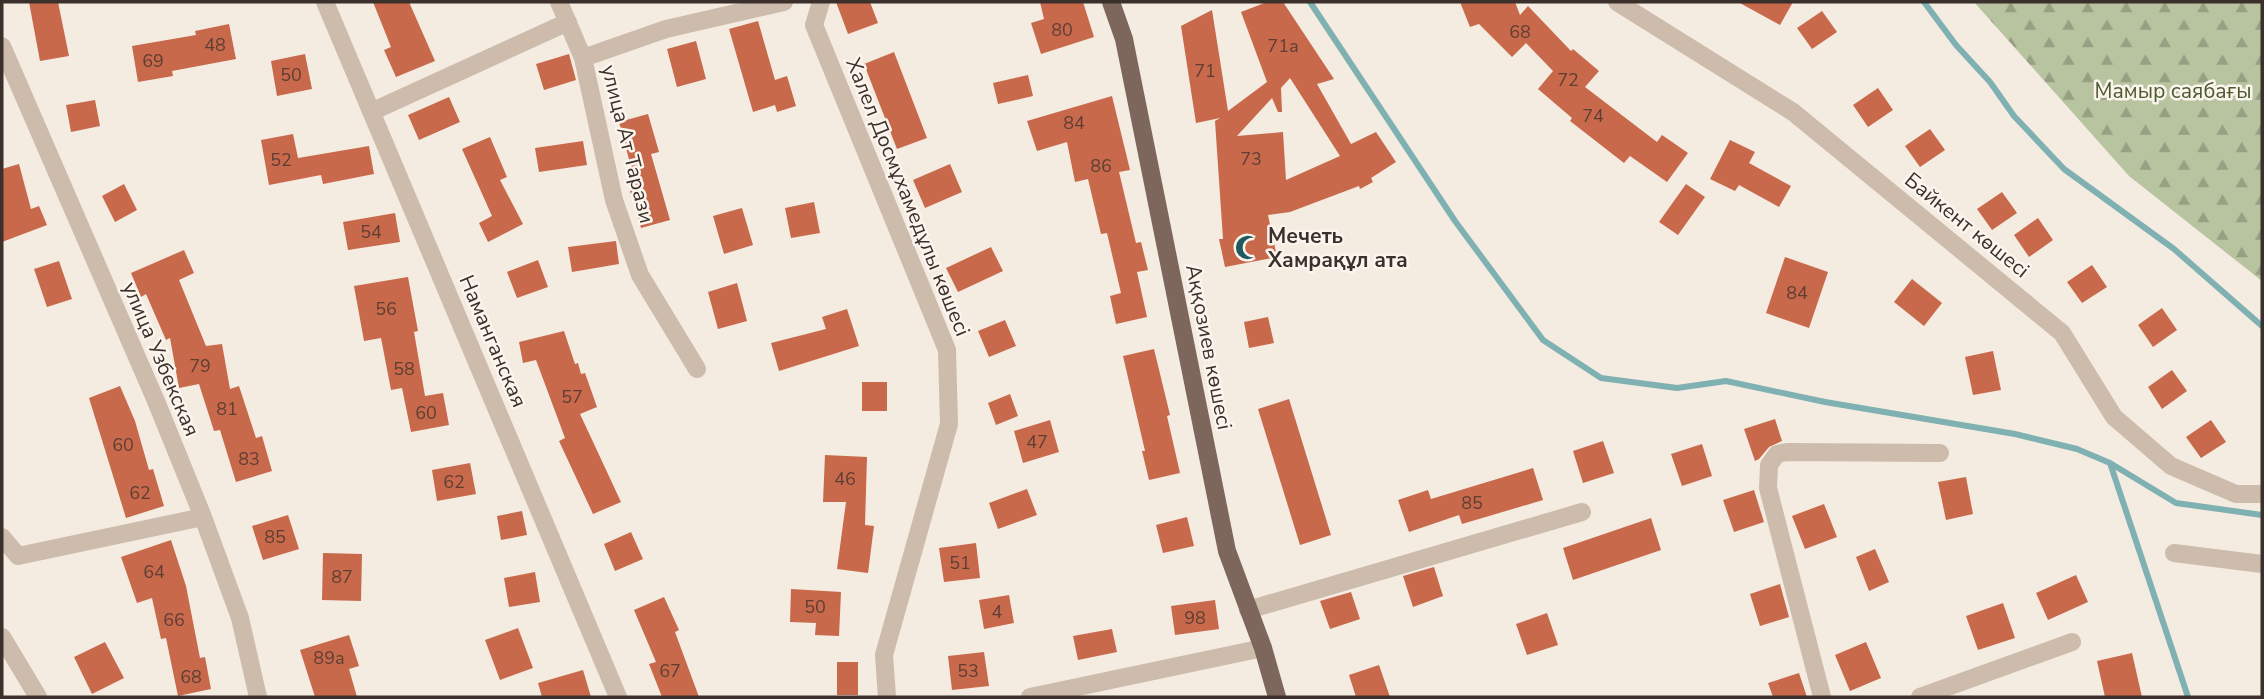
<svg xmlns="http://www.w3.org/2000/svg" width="2264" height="699" font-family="'Nunito Sans',sans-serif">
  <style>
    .forest { fill: url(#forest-firs) }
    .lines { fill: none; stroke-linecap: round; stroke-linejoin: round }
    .stream { stroke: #7fb0b2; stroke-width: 6 }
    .building { fill: #c8694b; fill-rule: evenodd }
    .minor { stroke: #cdbbac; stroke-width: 18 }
    .major { stroke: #7d675c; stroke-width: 18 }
    .labels { text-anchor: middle; stroke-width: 5; stroke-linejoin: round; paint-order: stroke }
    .number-label { font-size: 18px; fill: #5e3e33 }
    .park-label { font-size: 21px; fill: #4a5a2e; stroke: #fbf5ee }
    .street-label { font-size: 21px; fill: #3b302b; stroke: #fbf5ee }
    .poi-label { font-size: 21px; font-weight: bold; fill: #3b302b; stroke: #fbf5ee; text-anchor: start }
  </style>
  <defs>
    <pattern id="forest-firs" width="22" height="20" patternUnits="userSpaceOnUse" patternTransform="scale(1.75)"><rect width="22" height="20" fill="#b8c4a0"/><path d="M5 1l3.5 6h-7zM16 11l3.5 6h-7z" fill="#97a083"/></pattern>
  </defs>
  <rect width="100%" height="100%" fill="#f4ebe1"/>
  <path class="forest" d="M1974,2h288v279l-133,-105z"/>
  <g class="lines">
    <path class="stream" d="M1310,2l145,219 88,119 58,38 76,10 49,-7 99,21 190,32 62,15 33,14 66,40 86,12
      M1924,2l32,43 34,37 24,34 50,53 110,80 88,77
      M2110,463l78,234"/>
  </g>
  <path class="building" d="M29,2h29l11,54 -29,5z
    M373,2h36l26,59 -39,16 -12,-27 7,-3z
    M836,2h34l8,21 -30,11z
    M1040,2h43l11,35 -53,17 -10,-31 13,-4z
    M1267,2h16l51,77 -17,5 34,60 25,-12 20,30 -25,16 2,4 -13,7 -1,-3 -69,26 -22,3 9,42 -52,10 -6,-28h4l-8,-118 5,-3 -24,5 -15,-97 31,-16 16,101 39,-29 -26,-70zM1290,78l50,78 -54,24 -3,-48 -46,4 35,-38 6,14h4l-1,-24z
    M1460,2h55l5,13 8,-9 43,45 2,-2 26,22 -14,16 72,55 5,-7 26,18 -21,29 -37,-26 -6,7 -54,-42 2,-3 -34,-29 15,-18 -27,-28 -14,14 -33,-33 -9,3z
    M1738,2h55l-13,23z
    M1822,11l15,21 -25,17 -15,-21z
    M758,21l17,59 12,-4 9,30 -19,6 -2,-7 -22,7 -24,-83z
    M229,24l7,35 -64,12 1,5 -35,6 -6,-36 64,-11 -1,-4z
    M696,41l10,38 -29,8 -10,-38z
    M894,52l33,86 -30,11 -33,-85z
    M305,54l7,35 -35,7 -6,-35z
    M569,54l7,26 -32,10 -8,-26z
    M1028,75l5,21 -35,8 -5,-21z
    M1878,88l15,22 -25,17 -15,-22z
    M1112,96l18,74 -11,2 17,71 5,-1 7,28 -11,2 10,45 -31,7 -6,-28 11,-3 -14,-60 -6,1 -13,-55 -13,3 -8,-40 -30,9 -10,-30z
    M449,97l11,25 -41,18 -11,-25z
    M95,100l5,26 -29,6 -5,-27z
    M648,114l11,38 -8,2 19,66 -29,8 -11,-37 7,-2 -18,-67z
    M1930,129l15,21 -25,17 -15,-21z
    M293,134l5,24 71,-12 5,28 -51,10 -2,-9 -52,10 -8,-45z
    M490,137l17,40 -7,3 23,44 -35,18 -9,-19 13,-7 -30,-67z
    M1730,140l25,12 -6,11 42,23 -12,21 -40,-22 -4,6 -25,-12z
    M583,141l4,24 -48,7 -4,-24z
    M19,164l12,45 8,-3 8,19 -45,17v-73z
    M950,164l12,28 -37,16 -12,-28z
    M124,184l13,26 -22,12 -13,-26z
    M1686,184l19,13 -27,38 -19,-13z
    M2002,192l15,21 -25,17 -15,-21z
    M814,202l6,31 -29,5 -6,-30z
    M742,208l11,37 -29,9 -11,-38z
    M395,213l5,29 -52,8 -5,-28z
    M2038,218l15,22 -24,17 -15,-22z
    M616,241l3,23 -47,8 -4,-25z
    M991,247l12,24 -45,21 -12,-24z
    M184,250l10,23 -15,7 27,66 16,-2 8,45 9,-3 17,52 6,-2 10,35 -36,11 -16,-52 -6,1 -15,-47 -20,4 -9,-50 -4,2 -20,-46 -5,3 -10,-24z
    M1785,257l43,15 -19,56 -43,-15z
    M538,260l10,27 -31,11 -10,-26z
    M59,261l13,38 -25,8 -13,-38z
    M2092,265l15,22 -25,16 -15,-21z
    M408,277l10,54 -4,1 11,64 18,-3 6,32 -38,7 -9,-44 -11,2 -10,-52 -17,3 -10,-55z
    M1912,279l30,24 -18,23 -30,-24z
    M737,283l10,38 -29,8 -10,-37z
    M2162,308l15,22 -24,17 -15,-22z
    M847,309l12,37 -80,25 -8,-28 55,-14 -4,-12z
    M1268,317l6,26 -25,5 -5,-26z
    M1005,320l11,26 -27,11 -11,-26z
    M564,331l11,33 3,-1 3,11 4,-1 12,34 -17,7 41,88 -28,12 -34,-73 6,-3 -29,-78 -13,3 -4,-21z
    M1154,349l16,66 -3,1 13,57 -31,7 -7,-29h3l-22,-95z
    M1993,351l8,39 -28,5 -8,-38z
    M2172,370l15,21 -25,18 -14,-22z
    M862,382h25v29h-25z
    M120,386l15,35 14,49 4,-1 11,37 -38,12 -37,-120z
    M1010,394l8,22 -22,9 -8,-22z
    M1289,399l42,136 -31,10 -42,-136z
    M1775,419l7,22 -13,6 -10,12 -4,2 -11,-32z
    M1050,420l9,32 -36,11 -9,-32z
    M2211,420l15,22 -25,16 -15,-21z
    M1603,441l11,32 -31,10 -10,-32z
    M1702,444l10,32 -30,10 -11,-32z
    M825,455l42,2 -2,68 9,1 -6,47 -31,-4 9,-67h-23z
    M470,463l6,31 -39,7 -5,-31z
    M1533,468l10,32 -81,24 -3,-9 -50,17 -11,-32 30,-10 3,9z
    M1966,477l7,37 -27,6 -8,-38z
    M1027,489l10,26 -39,14 -9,-26z
    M1754,490l10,32 -30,10 -11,-32z
    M1824,504l13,33 -32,12 -13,-33z
    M522,511l5,24 -26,5 -4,-24z
    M288,515l11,34 -36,11 -11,-34z
    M1187,517l7,29 -31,7 -7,-28z
    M1651,518l10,32 -88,30 -10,-32z
    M631,532l12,27 -28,12 -11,-27z
    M171,540l15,46 14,72 5,-1 6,32 -33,7 -12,-58 -5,1 -9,-41 -15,5 -16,-46z
    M976,543l4,35 -36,4 -5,-34z
    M1875,549l14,33 -20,9 -13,-34z
    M323,553l39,1 -1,47 -39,-1z
    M1434,567l9,29 -30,11 -10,-31z
    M535,572l5,30 -31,5 -5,-29z
    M2076,575l12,27 -40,18 -12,-27z
    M1780,584l9,33 -29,9 -10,-32z
    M791,589l50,3 -2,44 -24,-1 1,-12 -26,-1z
    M1351,592l9,27 -30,10 -10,-28z
    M1009,595l5,28 -30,6 -5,-29z
    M664,597l15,33 -4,2 24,65h-37l-13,-33 7,-2 -22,-52z
    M1215,600l4,29 -44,6 -4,-29z
    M2003,603l12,35 -37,12 -12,-34z
    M1547,613l11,32 -31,10 -11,-31z
    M518,628l15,40 -33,12 -15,-40z
    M1112,629l5,23 -39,8 -5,-24z
    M349,635l10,31 -10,3 8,28h-42l-15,-47z
    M105,642l19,36 -32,16 -18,-37z
    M1866,642l15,36 -31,13 -15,-36z
    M984,652l5,34 -37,4 -4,-34z
    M2132,653l10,44h-37l-8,-36z
    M837,662h21v33h-21z
    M1379,665l11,32h-34l-7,-22z
    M583,670l8,27h-49l-4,-14z
    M1799,673l8,24h-34l-5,-14z"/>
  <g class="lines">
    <path class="minor" d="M325,2l293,695
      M559,2l24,56 31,142 26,75 57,94
      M821,2l-7,23 133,325 2,74 -65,231 3,42
      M1617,2l176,110 269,221 52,84 57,49 65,28h26
      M2,46l154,355 47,116 37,101 18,79
      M583,58l83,-29 118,-27
      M371,112l197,-90
      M2,537l16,19 185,-39
      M2174,553l88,11
      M1248,610l334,-98
      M2,637l36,60
      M1030,697l233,-49
      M1822,697l-54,-209 1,-23 8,-11 10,-2 153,1
      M1920,697l152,-55"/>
    <path class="major" d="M1111,2l13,37 103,512 36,97 14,49"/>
  </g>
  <defs>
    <symbol id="mosque-bare" viewBox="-9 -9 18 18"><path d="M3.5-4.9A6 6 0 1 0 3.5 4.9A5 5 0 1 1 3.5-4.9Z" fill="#1f5a5e" stroke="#fbf5ee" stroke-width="2.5" paint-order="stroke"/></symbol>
  </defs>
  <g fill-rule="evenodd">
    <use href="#mosque-bare" x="1230" y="230" width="35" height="35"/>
  </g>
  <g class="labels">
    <g class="number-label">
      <text x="1062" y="36">80</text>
      <text x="1520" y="38">68</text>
      <text x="215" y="51">48</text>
      <text x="1283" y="52">71а</text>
      <text x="153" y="67">69</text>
      <text x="1205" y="77">71</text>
      <text x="291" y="81">50</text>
      <text x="1568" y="86">72</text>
      <text x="1593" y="122">74</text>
      <text x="1074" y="129">84</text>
      <text x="1251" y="165">73</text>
      <text x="281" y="166">52</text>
      <text x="1101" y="172">86</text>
      <text x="371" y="238">54</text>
      <text x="1797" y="299">84</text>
      <text x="386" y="315">56</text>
      <text x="200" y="372">79</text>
      <text x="404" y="375">58</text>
      <text x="572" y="403">57</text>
      <text x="227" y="415">81</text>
      <text x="426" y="419">60</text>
      <text x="1037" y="448">47</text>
      <text x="123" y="451">60</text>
      <text x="249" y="465">83</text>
      <text x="845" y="485">46</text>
      <text x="454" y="488">62</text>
      <text x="140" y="499">62</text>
      <text x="1472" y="509">85</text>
      <text x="275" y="543">85</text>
      <text x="960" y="569">51</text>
      <text x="154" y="578">64</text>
      <text x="342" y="583">87</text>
      <text x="815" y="613">50</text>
      <text x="997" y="618">4</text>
      <text x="1195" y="624">98</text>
      <text x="174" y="626">66</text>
      <text x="329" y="664">89а</text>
      <text x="670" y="677">67</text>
      <text x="968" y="677">53</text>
      <text x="191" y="683">68</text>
    </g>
    <g class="park-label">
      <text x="2173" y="98">Мамыр саябағы</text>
    </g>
    <g class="street-label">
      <text transform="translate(628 144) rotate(76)" y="7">улица Ат Тарази</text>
      <text transform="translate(908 197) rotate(68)" y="7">Халел Досмұхамедұлы көшесі</text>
      <text transform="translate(1967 225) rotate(39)" y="7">Байкент көшесі</text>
      <text transform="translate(493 341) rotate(67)" y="7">Наманганская</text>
      <text transform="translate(1209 347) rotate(79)" y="7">Аққозиев көшесі</text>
      <text transform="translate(161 359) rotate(67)" y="7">улица Узбекская</text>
    </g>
    <g class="poi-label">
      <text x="1268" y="243">Мечеть<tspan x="1268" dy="24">Хамрақұл ата</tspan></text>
    </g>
  </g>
  <rect width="2264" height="699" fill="none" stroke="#3b302b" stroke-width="7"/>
</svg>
